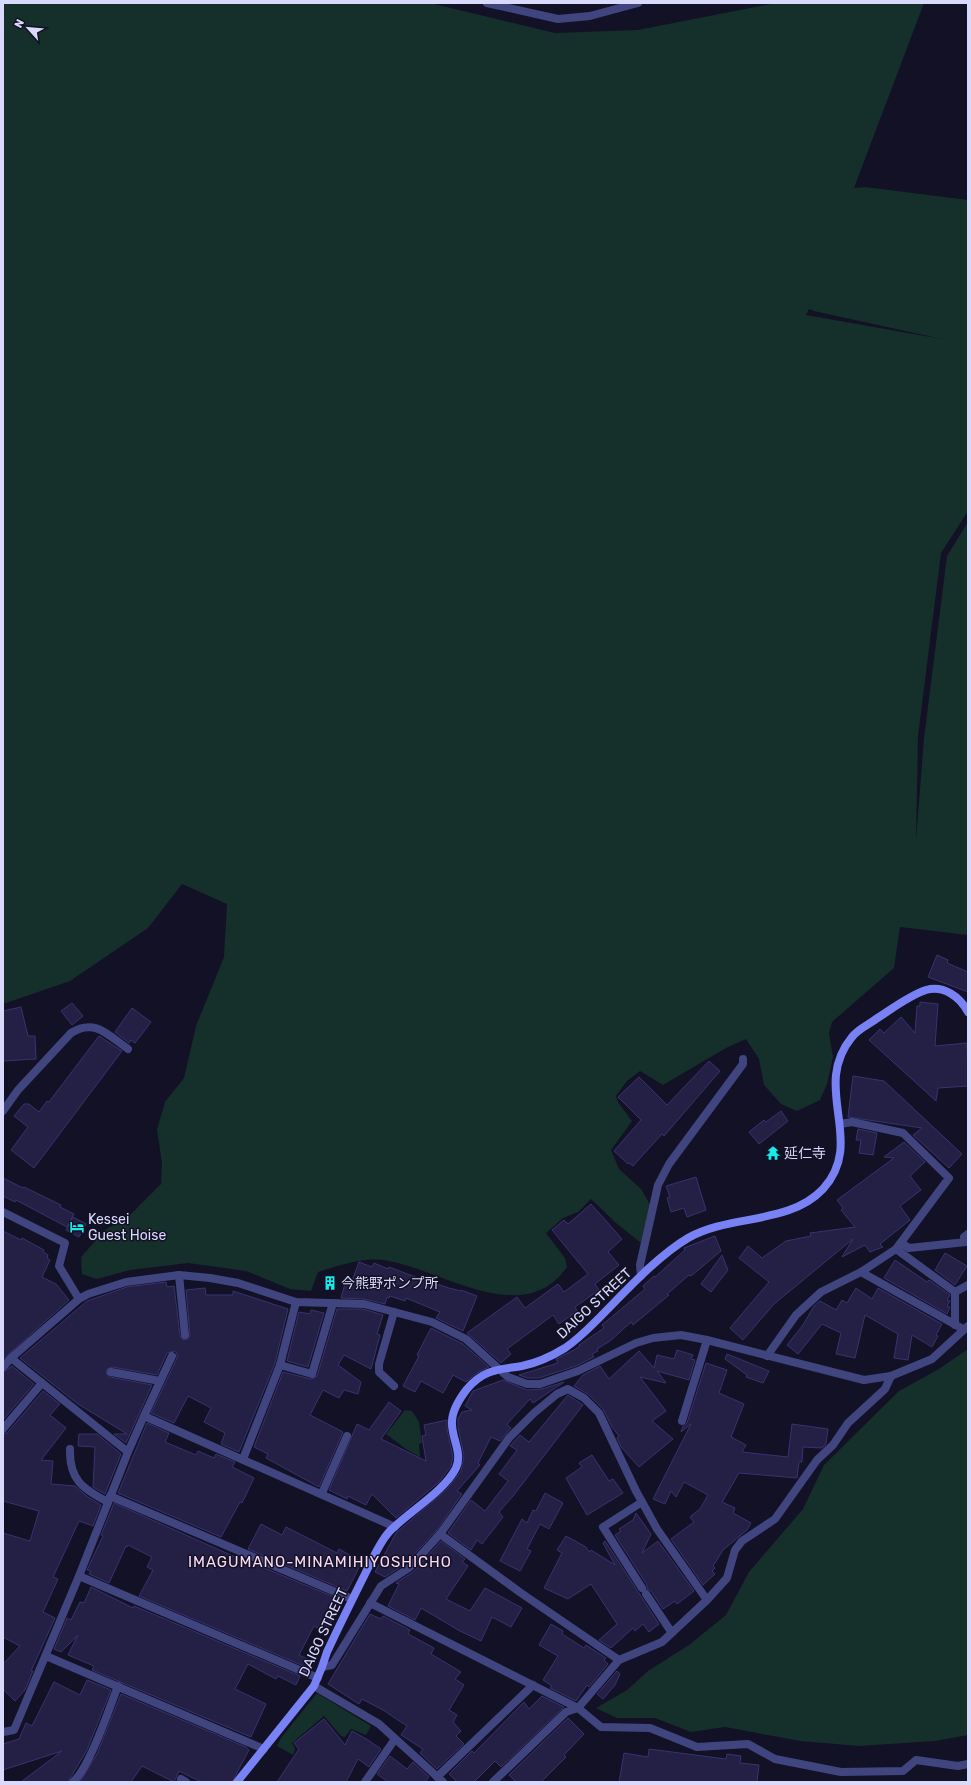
<svg xmlns="http://www.w3.org/2000/svg" width="971" height="1785" font-family="Rubik,'Noto Sans JP',sans-serif">
  <style>
    .green { fill: #152f2b; fill-rule: evenodd }
    .building { fill: #231f45; stroke: #38336f }
    .lines { fill: none; stroke-linecap: round; stroke-linejoin: round }
    .service { stroke: #404580; stroke-width: 8 }
    .minor { stroke: #404580; stroke-width: 8 }
    .secondary { stroke: #7882f4; stroke-width: 8 }
    .labels { text-anchor: middle; stroke-width: 3; stroke-linejoin: round; paint-order: stroke }
    .poi-label { font-size: 14px; fill: #d9d9fc; stroke: #131125; text-anchor: start }
    .street-label { font-size: 14px; fill: #d9d9fc; stroke: #131125 }
    .neighbourhood-label { font-size: 15px; letter-spacing: 1px; fill: #fcdbf3; stroke: #131125 }
  </style>
  <rect width="100%" height="100%" fill="#131125"/>
  <path class="green" d="M3,3h427l125,30 83,-3 138,-27h148l-70,185 11,-1 103,13v311l-27,42 -23,183 -2,105 8,-103 23,-182 21,-34v413l-68,-8 -6,41 -62,54 -3,11 4,24 -6,27 -7,16 -23,11 -16,-7 -17,-19 -5,-26 -13,-20 -20,9 -63,37 -23,-14 -13,10 -11,15 2,6 14,19 -21,29 8,19 22,20 10,17 -10,37 -25,-20 -25,-24 -13,13 -15,6 -17,15 19,25 2,9c-43,62 -123,4 -178,-6 -24,-5 -48,4 -71,11l-7,19 -21,-2 -44,-18 -58,-8 -58,7 -33,9 -15,-5 -1,-17 24,-27 25,-15 31,-31 1,-21 -5,-33 8,-28 19,-24 12,-52 28,-69 3,-53 -45,-20 -34,44 -78,53 -67,23zM809,309l5,2 128,28 -136,-24z
    M968,1349v386l-33,6 -76,5 -59,-5 -75,-14 -34,5 -36,-14h-38l-21,-10 31,-18 21,-19 41,-26 37,-30 23,-43 54,-63 21,-44 75,-74 40,-22z
    M405,1410l7,1 7,11 3,21 -3,1 1,13 -14,-8 -20,-15z
    M317,1693l54,33 -5,9 -15,-6 -6,8 -4,-1 -17,-20 -32,27 3,6 -2,6 -16,-9 4,-8z"/>
  <path class="building" d="M937,955l11,5 -1,3 21,9v20l-40,-15z
    M920,1002l18,2 -3,42 32,-3 1,43 -30,2 -2,13 -67,-61 11,-11 4,4 17,-16 14,16 2,-27h3z
    M72,1003l11,13 -11,9 -11,-14z
    M21,1007l7,29h7l1,23 -33,2v-50z
    M132,1008l19,14 -16,21 -4,-3 -2,3 -14,-11z
    M99,1036l23,15 -88,117 -23,-18 17,-23 -14,-11 10,-12h5l10,8 8,-11 2,1z
    M709,1061l11,10 -56,65 -2,-2 -29,32 -4,-3 -1,1 -14,-13 27,-31 -23,-23 21,-20 28,28z
    M853,1076l31,5 78,73 -13,14 -36,-33 9,-7 -74,-11z
    M781,1111l7,10 -29,23 -10,-12 15,-12 2,2z
    M858,1129l19,4 -4,22 -14,-2 2,-13h-5z
    M904,1142l21,20 -15,14 11,14 -21,16 10,14 -30,24 3,3 -13,5 -5,-7 -23,12 11,-18 -79,65 -31,36 -13,-12 39,-46 -30,-24 9,-12 14,12 24,-17 25,-5 -1,-3 45,-6 -14,-17 2,-2 -6,-8 57,-42 -10,-1z
    M696,1177l10,33 -19,7 -3,-9 -13,4 -4,-14 3,-1 -4,-11z
    M3,1178l20,10 1,-1 37,18 -1,2 14,7 -7,13 -51,-27 -1,2 -12,-6z
    M591,1204l31,35 -14,13 11,13 -24,19 4,6 -24,17 2,4 -18,13 -6,-9 -46,34 4,5 -10,9 -34,-30 50,-36 8,11 33,-24 6,8 24,-18 -36,-44 12,-10 4,4z
    M73,1217l13,7 -7,13 -13,-7z
    M3,1231l18,9 1,-2 22,12 -1,2 5,3 -1,3 3,2 -8,17 14,7 13,16 -66,59z
    M715,1236l6,15 -30,25 -2,-1 -22,19 2,1 -36,30 -2,-3 -21,19 -13,8 1,2 -6,3 2,3 -18,9 -37,12h-11l-9,-3 39,-12 -2,-4 18,-9 6,-4 -1,-1 25,-17 -2,-3 43,-36 -2,-3 11,-10 1,1 30,-27 -1,-2z
    M945,1253l22,13 -12,19 -20,-15z
    M722,1255l6,15 -17,22 -10,-8z
    M895,1260l32,22 2,-2 21,15 -3,5 3,1 -3,5 3,1 -3,7 -63,-36z
    M359,1262l13,5 2,-4 14,6 1,-2 29,11 31,10 12,3v-1l16,6 -14,35 -27,-13 4,-6 -34,-14 -1,3 -15,-5 -1,2 -2,-1 -2,7 -21,-5 -23,-1 5,-18 6,1z
    M166,1282l1,5 7,-1 6,50 3,4 5,-1 2,-4 -4,-45 19,-2 1,7h27v-4l55,18 -13,54 -36,89 -18,-8 4,-11 -21,-11 7,-14 -23,-12 -14,27 -23,-10 26,-55v-5l-3,-2 -7,2 -10,22 -45,-8 -5,2 -1,4 4,4 42,8 -26,58 -12,-9h13l-49,-30 -58,-46 67,-57 40,-14z
    M856,1288l16,11 6,-11 64,36 -6,11 2,1 -6,11 -20,-12 -4,25 -14,-2 4,-24 -33,-19 -10,43 -19,-4 5,-21 -19,-9 -24,30 -11,-9 16,-20 11,-19 6,-5 16,9 6,-10 5,3z
    M337,1309h26l20,6 -6,19 3,1 -9,34 -27,-14 -6,10 23,17 -3,12 -14,-4 -5,8 -16,-8 -13,25 33,17 -24,55 -53,-29 2,-4 -14,-7 29,-75 28,7 6,-3z
    M311,1310l13,3 -16,54 -21,-6 12,-49 11,2z
    M431,1328l32,16 26,23 -12,6 -11,9 -13,-7 -10,18 -22,-12 -6,11 -12,-6 16,-30 -2,-1z
    M677,1350l16,5 -2,4 4,1 -6,20 -32,-9 9,12 -26,-6 26,34 -14,10 21,18 -34,28 -18,-20 -4,-9 2,-2 -7,-9 -9,-18 -15,-15 -14,-8 9,-11 17,-9 9,13 30,-28 15,17 3,-13 17,4z
    M727,1354l42,17 -6,12 -17,-6 1,-2 -22,-16z
    M706,1363l21,7 -8,23 25,11 -13,33 15,8 -4,7 46,5 4,-33 36,5 -2,15 -4,4 -19,-1 -1,15h-3l-2,16 -58,-5 -17,29 13,6 -2,5 18,10 -4,7 -24,20 -10,16 2,2 -3,3 3,3 -12,11 -32,-46 23,-17 -4,-5 10,-8 8,-14 -24,-13 -8,15 -5,-6 -6,13 -12,-5 38,-75 -10,8 2,-6 4,-3z
    M12,1366l22,18 -31,36v-48z
    M503,1380l24,10 15,-1 22,-7 -31,21 -3,-4 -22,24 -1,2 4,3 -11,13 -9,-4 -13,26 2,2 -23,26 5,3 -26,37 -31,33 -20,13 -10,-5 21,-39 51,-44 14,-18 3,-15 -6,-29v-8l4,-7 10,-2 -7,-4 8,-15z
    M43,1391l17,13 -10,11 16,13 -25,32 12,1 -2,23 24,2 13,11 13,8 -8,21 -14,-5 -26,56 5,2 -15,33 12,6 -24,53h2l-8,19 -10,11 -12,-12v-25l17,-18 -17,-9v-104l27,8 9,-30 -36,-10v-67l4,-1z
    M568,1395l15,10 -70,91 -14,16 4,5 -21,27 -5,-4 -6,10 -23,-17 23,-33 14,11 23,-30 -9,-7 18,-24 -7,-4 10,-11 9,7z
    M389,1402l12,9 -20,28 45,22 -4,-25 4,-1 -2,-10 23,-5v9l6,28 -2,9 -12,16 -43,36 -24,-24 -6,11 -18,-9 -1,3 -18,-9 28,-66 12,6z
    M147,1423l22,10 -4,9 31,13 2,-4 16,7 2,-4 19,8 -3,5 22,11 -12,25 -2,-1 -19,35 -103,-44z
    M79,1434h18l24,20 -16,40 -12,-7 2,-40 -17,-1z
    M592,1455l17,26 4,-2 10,14 -36,22 -21,-37 16,-11 -3,-4z
    M545,1493l18,10 -14,26 -9,-5 -13,25 4,2 -11,20 -20,-10 22,-42 5,4 6,-13 3,1z
    M114,1503l128,57 1,-1 98,41 -15,32 -12,-6 -15,29 10,5 -3,7 -167,-71 14,-26 -6,-3 5,-10 -24,-12 -1,2 -1,-1 -17,37 -20,-9 2,-3 -4,-1 16,-34 -2,-1z
    M636,1513l15,21 -9,19 16,-12 36,50 -17,13 -2,-3 -12,8 -12,-18 -4,-2v-4l-32,-50 6,-4 -2,-2 14,-9z
    M261,1524l21,11 4,-8 51,26 2,-4 23,13 -15,29 -99,-42z
    M566,1536l20,11 3,5 2,-2 24,15 -12,-22 2,-2 54,83 -10,8 -6,-8 -8,7 -2,-3 -22,20 -12,-8 18,-16 -26,-40 -23,15 -24,-11 18,-35 -5,-3z
    M441,1541l24,18 -3,3 6,4 -22,33 24,12 15,-23 37,20 -11,19 -19,-10 -11,24 -21,-10 -39,-23 -6,12 -27,-14 11,-22 -3,-1 17,-11z
    M91,1587l42,21 1,-2 166,70 -4,9 -18,-9 -2,3 -28,-15 -13,25 31,15 -15,33 -159,-67 2,-4 -26,-11 10,-20 -17,17 -7,-3 13,-31 4,2 9,-18 4,1z
    M370,1614l11,5 2,-3 27,14 -2,4 26,14 -3,6 30,18 -6,7 9,6 -15,25 8,5 -4,7 8,9 -5,5 8,8 -27,25 -17,-16 3,-4 -22,-14 6,-9 -24,-16 -21,-11 -3,5 -31,-20z
    M551,1624l12,7 -1,3 22,14 2,-3 20,13 -2,2 4,4 -19,23 -2,-2 -11,16 -26,-13 2,-2 -9,-6 15,-24 -19,-11z
    M617,1671l3,3 -5,11 -12,14 -6,-5z
    M87,1680l24,10 -24,60 -19,32h-47l41,-31 -59,19v-26l16,-5 7,-16 6,3 22,-44 26,13z
    M121,1694l125,53 3,3 -17,32h-31l-22,-11 -5,11 -32,-16 -11,16h-51l17,-28z
    M542,1696l22,11 -63,60 -6,-6 -21,21h-17l-8,-8 23,-23 2,2 50,-51 5,7z
    M568,1718l16,16 -20,21 2,2 -25,25h-25l-7,-7z
    M324,1719l21,26 7,-14 16,9 13,9 -12,18 -11,-8 -12,23h-69l22,-33 -5,-6z
    M649,1749l77,10 1,-5 14,2 -1,7 19,2 -2,17h-138l5,-29 24,4z
    M390,1756l17,13 6,-7 16,15 -4,5h-37l-11,-8z"/>
  <g class="lines">
    <path class="service" d="M901,1243l8,5 57,-6 -2,-5 4,-3
      M896,1249l59,43v33
      M861,1272l102,57
      M179,1275l6,60
      M641,1276l-1,-11 18,-80 11,-21 74,-100v-5
      M955,1292l13,-7
      M767,1356l29,-41 25,-23 40,-20 35,-23 53,-71 -46,-45 -51,-11 -12,2
      M280,1365l32,9 21,-71
      M111,1372l49,9
      M394,1386l-15,-14v-8l15,-52
      M682,1421l25,-81
      M3,1429l39,-46
      M70,1449c-1,31 13,40 38,53
      M322,1493l25,-57
      M110,1496l242,103
      M642,1502l-39,25 39,61
      M440,1534l81,59 98,67
      M79,1576l239,102
      M646,1594l26,39
      M578,1708l41,-48 43,-18 45,-42 20,-22 8,-28 7,-9 33,-22 42,-59 16,-15 15,-22 37,-34 6,-13
      M437,1777l96,-92
      M181,1779l5,3
      M73,1782c16,-13 36,-73 45,-96"/>
    <path class="minor" d="M487,3l71,16 32,-3 48,-13
      M3,1111l15,-21 53,-57c24,-15 37,2 57,16
      M3,1212l62,31 -6,23 20,33
      M11,1358l117,94
      M3,1367l8,-9 68,-59 9,-5 38,-12 53,-7 31,3 28,5 58,19 68,2 68,18 34,17 42,38 19,7h13l38,-13 58,-28 17,-5 28,-3 26,5 157,40 27,-4 41,-17 36,-33
      M144,1416l28,-60
      M243,1459l37,-94 16,-63
      M370,1603l208,105 23,19 49,1 47,19 51,-3 27,15 66,13 62,-1 13,-11 42,6 10,-2
      M46,1656l218,93
      M322,1667l10,-2 49,-79 28,-18 31,-34 69,-96 25,-25 23,-19 11,-5 16,9 15,15 37,78 21,38 50,71
      M314,1686l65,38 64,58
      M3,1732l11,-2 65,-154 49,-124 16,-36 251,111
      M365,1782l30,-43
      M493,1782l73,-70 12,-4"/>
    <path class="secondary" d="M237,1782l77,-96 8,-19 5,-15c13,-28 27,-56 41,-84 6,-12 12,-26 21,-36 19,-20 55,-40 67,-64 7,-15 -5,-31 -4,-46 0,-11 8,-24 15,-33 17,-20 31,-19 55,-23 15,-3 30,-10 43,-18 12,-8 21,-17 31,-27 27,-27 60,-64 92,-83 42,-24 101,-13 135,-49 44,-48 -13,-101 29,-152 6,-8 16,-12 24,-18 16,-10 32,-23 50,-29 18,-5 34,7 42,22"/>
  </g>
  <defs>
    <symbol id="temple-bare" viewBox="-9 -9 18 18"><path d="M0-6L5-2H3V0L6.5 2.5H4V6H1.5V3h-3V6H-4V2.5H-6.5L-3 0V-2H-5Z" fill="#15ebea" stroke="#131125" stroke-width="2.5" paint-order="stroke"/></symbol>
    <symbol id="hotel-bare" viewBox="-9 -9 18 18"><path d="M-6-4.5h1.5V1H6V5H4.5V3h-9V5H-6ZM-4 0a1.8 1.8 0 1 1 3.6 0ZM.5 0V-2.5h3Q6-2.5 6 0Z" fill="#15ebea" stroke="#131125" stroke-width="2.5" paint-order="stroke"/></symbol>
    <symbol id="building-bare" viewBox="-9 -9 18 18"><path d="M-4-6H4V6H1V3H-1V6H-4ZM-2.5-4.3h1.7v1.8h-1.7ZM.8-4.3h1.7v1.8H.8ZM-2.5-1h1.7V.8h-1.7ZM.8-1h1.7V.8H.8Z" fill="#15ebea" stroke="#131125" stroke-width="2.5" paint-order="stroke"/></symbol>
  </defs>
  <g fill-rule="evenodd">
    <use href="#temple-bare" x="763" y="1143" width="20" height="20"/>
    <use href="#hotel-bare" x="67" y="1217" width="20" height="20"/>
    <use href="#building-bare" x="320" y="1273" width="20" height="20"/>
  </g>
  <g class="labels">
    <g class="poi-label">
      <text x="784" y="1158">延仁寺</text>
      <text x="88" y="1224">Kessei<tspan x="88" dy="16">Guest Hoise</tspan></text>
      <text x="341" y="1288">今熊野ポンプ所</text>
    </g>
    <g class="street-label">
      <text transform="translate(594 1303) rotate(-43)" y="5">DAIGO STREET</text>
      <text transform="translate(323 1632) rotate(-65)" y="5">DAIGO STREET</text>
    </g>
    <g class="neighbourhood-label">
      <text x="320" y="1567">IMAGUMANO-MINAMIHIYOSHICHO</text>
    </g>
  </g>
  <rect width="971" height="1785" fill="none" stroke="#d9d9fc" stroke-width="8"/>
  <g transform="translate(28 28) rotate(297)" stroke="#131125" stroke-width="3" paint-order="stroke">
  <path d="M0-3L7 15L0 10L-7 15Z" fill="#d9d9fc"/>
  <text y="-6" font-size="11" font-weight="bold" text-anchor="middle" fill="#d9d9fc">N</text>
  </g>
</svg>
